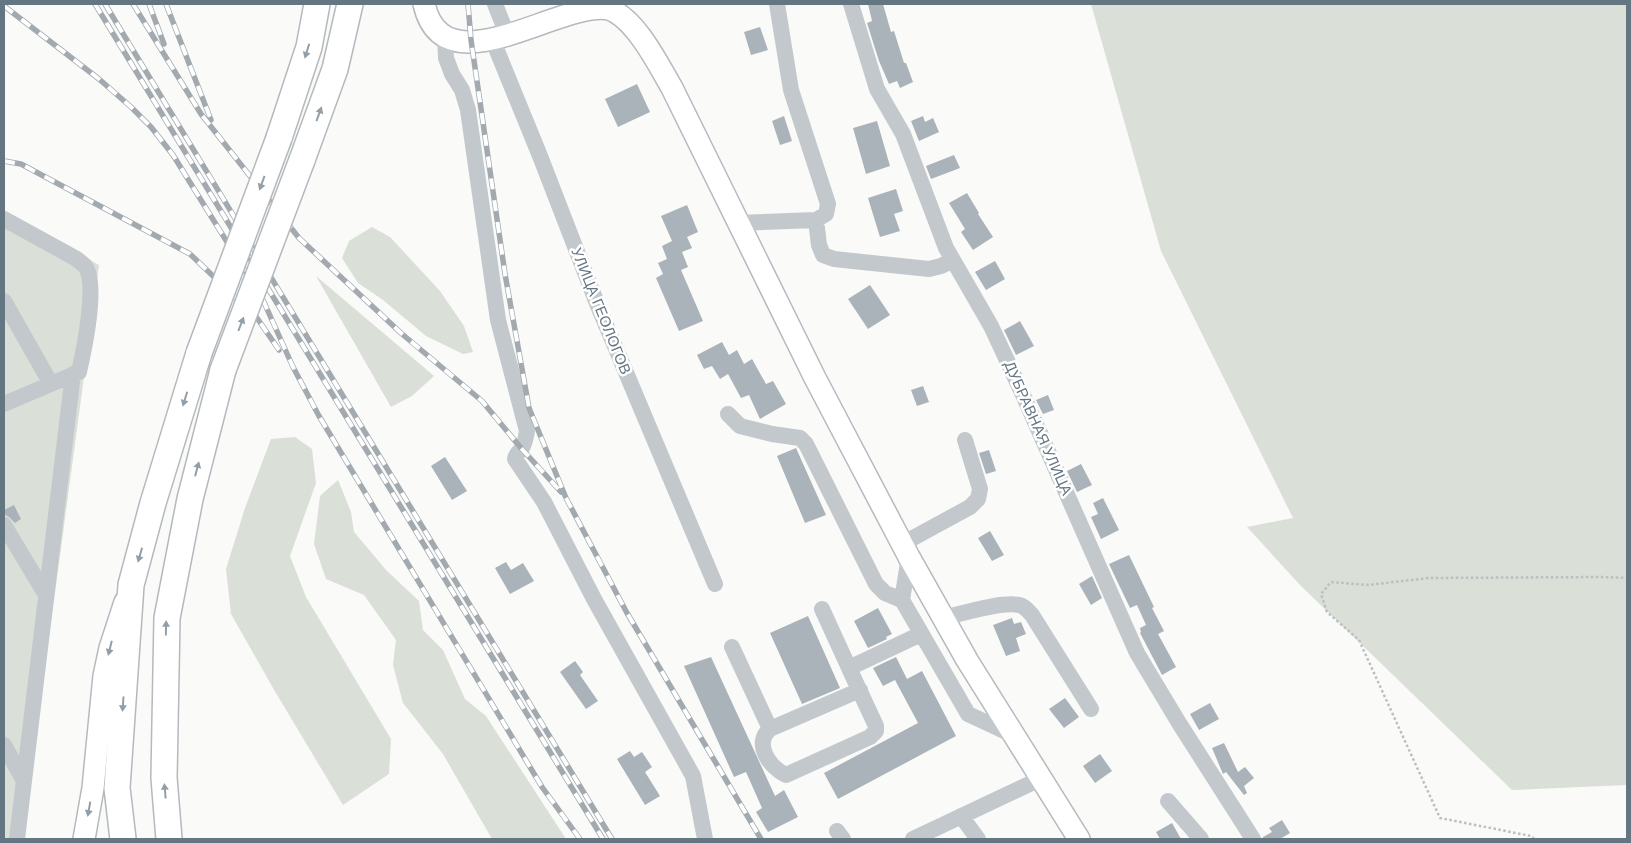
<svg xmlns="http://www.w3.org/2000/svg" width="1631" height="843" font-family="Helvetica,sans-serif">
  <style>
    .green { fill: #dadfd7 }
    .building { fill: #aab3b9 }
    .lines { fill: none; stroke-linecap: round; stroke-linejoin: round }
    .major-casing { stroke: #b5babe; stroke-width: 24 }
    .highway-casing { stroke: #b4b9bd; stroke-width: 28 }
    .path { stroke: #bbbfc2; stroke-width: 2.5; stroke-dasharray: 2.5 2.5; stroke-linecap: butt }
    .minor { stroke: #c3c8cc; stroke-width: 16 }
    .major { stroke: #fff; stroke-width: 21 }
    .highway { stroke: #fff; stroke-width: 25 }
    .rail-casing { stroke: #a2aab0; stroke-width: 5.5 }
    .rail { stroke: #fff; stroke-width: 4; stroke-dasharray: 11; stroke-linecap: butt }
    .highway-bridge-casing { stroke: #b4b9bd; stroke-width: 28; stroke-linecap: butt }
    .highway-bridge { stroke: #fff; stroke-width: 25 }
    .oneway { fill: #939fa8 }
    .labels { text-anchor: middle; stroke-width: 5; stroke-linejoin: round; paint-order: stroke }
    .street-label { font-size: 15px; fill: #657683; stroke: #fff }
  </style>
  <rect width="100%" height="100%" fill="#fafaf8"/>
  <path class="green" d="M1091,4h536v781l-115,5 -212,-205 -53,-58 46,-9 -132,-267z
    M4,212l95,53 -77,574h-18z
    M372,227l18,10 50,54 24,35 9,26 -10,2 -37,-18 -43,-36 -25,-17 -16,-25 7,-17z
    M316,276l118,100 -22,20 -21,11z
    M295,437l17,12 4,34 -26,73 16,41 85,142 -2,35 -46,31 -70,-117 -42,-74 -5,-45 19,-61 26,-69z
    M338,480l13,32 3,20 33,39 32,30 4,29 20,20 22,49 21,17 80,123h-74l-49,-85 -40,-51 -10,-38 3,-25 -32,-45 -38,-16 -12,-35 6,-48z"/>
  <path class="building" d="M868,4h15l8,28 3,-1 10,32h2l7,19 -13,6 -3,-7 -8,3 -10,-23 -12,-38 5,-2z
    M760,27l8,23 -17,5 -7,-23z
    M637,84l13,28 -32,15 -13,-28z
    M784,116l8,25 -12,4 -8,-24z
    M923,116l2,6 8,-4 6,14 -20,9 -8,-20z
    M877,121l13,45 -24,8 -13,-46z
    M954,155l6,13 -29,11 -5,-13z
    M896,189l7,22 -9,3 6,17 -20,6 -12,-39z
    M967,193l12,20 -1,1 15,23 -20,13 -12,-18 4,-3 -16,-26z
    M687,205l11,27 -11,5 5,11 -10,4 6,15 -7,3 22,51 -24,10 -23,-53 7,-4 -5,-11 9,-4 -5,-13 10,-5 -11,-25z
    M995,261l10,18 -19,11 -11,-18z
    M870,285l20,30 -22,14 -20,-30z
    M1020,321l14,25 -18,9 -12,-25z
    M722,342l7,13 8,-5 7,14 8,-5 14,25 7,-3 13,23 -26,15 -11,-24 -8,3 -13,-24 -8,5 -8,-13 -8,3 -7,-14z
    M923,386l6,16 -12,4 -6,-16z
    M1048,395l6,15 -11,4 -7,-14z
    M796,448l30,67 -21,8 -28,-67z
    M989,450l7,21 -10,3 -7,-21z
    M445,457l22,34 -15,9 -21,-34z
    M1081,464l11,21 -15,7 -10,-21z
    M1103,498l16,32 -18,9 -10,-22 7,-3 -5,-11z
    M14,505l7,14 -6,4 -6,-6 -5,-3v-4z
    M990,531l14,24 -12,6 -14,-23z
    M1129,555l25,52 -2,1 12,23 -6,3 18,33 -14,8 -22,-42 1,-1 -1,-4 6,-3 -9,-20 -7,3 -21,-44z
    M506,562l5,8 12,-7 11,18 -24,13 -15,-26z
    M1092,576l10,22 -11,7 -12,-21z
    M878,608l14,26 -6,3 1,2 -19,9 -14,-27z
    M808,616l32,72 -38,16 -32,-71z
    M1012,618l2,6 7,-2 5,12 -10,4 4,13 -14,5 -13,-31z
    M711,657l64,139 9,-6 14,27 -30,15 -12,-20 6,-4 -16,-36 -12,5 -50,-111z
    M896,657l11,22 15,-8 34,65 -118,63 -14,-26 94,-50 -23,-43 -12,6 -10,-18z
    M575,661l8,11 -3,3 18,26 -12,8 -26,-37z
    M1065,698l14,19 -15,11 -15,-19z
    M1210,703l9,16 -20,11 -9,-16z
    M1224,743l14,29 7,-5 9,11 -10,8 3,7 -3,2 -18,-23 -3,2 -11,-26z
    M630,751l4,6 8,-5 10,15 -7,5 15,24 -15,9 -28,-46z
    M1100,754l12,17 -17,12 -12,-17z
    M1282,820l8,13 -10,6h-17v-2l9,-5 -3,-4z
    M1172,823l9,16h-21l-4,-7z"/>
  <g class="lines">
    <defs>
      <path id="major" d="M424,4c20,87 135,-4 185,5 27,10 49,55 63,79l143,290 94,179 58,103 112,179
        M84,839l9,-51 11,-112 6,-28 15,-46"/>
      <path id="highway" d="M279,138l30,-91 8,-43
        M302,160l33,-91 15,-65
        M123,839l-6,-51 14,-203 22,-82 46,-150
        M169,839l-5,-61 3,-160 23,-119 33,-129"/>
    </defs>
    <use href="#major" class="major-casing"/>
    <use href="#highway" class="highway-casing"/>
    <path class="path" d="M1534,839l-3,-3 -91,-18 -81,-178 -32,-28 -6,-18 10,-12 37,3 61,-7 173,-1 25,1"/>
    <path class="minor" d="M495,4l11,28
      M851,4l26,85 26,45 43,114 45,78 33,71 113,256 42,70 74,116
      M445,36l1,22 6,16 10,16 6,20 30,210 29,111c-1,6 -2,12 -5,17 -3,5 -6,5 -7,11l29,43 50,97 99,177 12,63
      M491,36l49,120 58,150 117,278
      M4,219l71,39c3,2 7,5 10,8 13,17 -1,84 -6,106l-75,32
      M816,220l3,25 4,10 11,4 95,10 12,-3 12,-6
      M738,223l78,-3 10,-6 2,-10 -37,-114 -14,-86
      M4,301l47,83
      M728,414l12,12 32,8 28,4 6,6 70,140 9,9 17,7
      M4,525l42,70
      M902,544l68,-37 8,-8 2,-10 -15,-49
      M909,557l-7,43 66,114 45,21
      M822,609l27,59 72,-34
      M943,618c18,-4 59,-17 76,-13 6,1 9,6 13,10l59,94
      M732,647l38,82c-17,14 -1,38 16,46l84,-38 6,-6v-5l-27,-58
      M770,729l90,-39
      M4,745l20,36
      M1168,801l33,38
      M961,816l17,23
      M837,831l6,8
      M17,839l56,-465
      M913,839l127,-60"/>
    <use href="#major" class="major"/>
    <use href="#highway" class="highway"/>
    <defs>
      <path id="rail" d="M95,4l508,835
        M105,4l507,835
        M133,4l68,110 98,124 103,96 80,67 39,47 40,44
        M149,4l15,40
        M166,4l45,116
        M468,4l3,36 34,234 24,134 37,90 61,115 134,226
        M4,6l95,73 32,28 20,20 22,28 90,145 30,67 26,49 223,371 38,52
        M4,161l17,3 169,90 67,64 22,32"/>
    </defs>
    <use href="#rail" class="rail-casing"/>
    <use href="#rail" class="rail"/>
    <defs>
      <path id="highway-bridge" d="M199,353l80,-215
        M223,370l79,-210"/>
    </defs>
    <use href="#highway-bridge" class="highway-bridge-casing"/>
    <use href="#highway-bridge" class="highway-bridge"/>
  </g>
  <defs><path id="oneway-solid" d="M-6-.8H1V-3.2L6.5 0L1 3.2V.8H-6Z" transform="scale(1.25)"/></defs>
  <g class="oneway">
    <use href="#oneway-solid" transform="translate(307 51) rotate(107)"/>
    <use href="#oneway-solid" transform="translate(319 114) rotate(-70)"/>
    <use href="#oneway-solid" transform="translate(262 183) rotate(110)"/>
    <use href="#oneway-solid" transform="translate(241 324) rotate(-69)"/>
    <use href="#oneway-solid" transform="translate(185 399) rotate(107)"/>
    <use href="#oneway-solid" transform="translate(197 469) rotate(-75)"/>
    <use href="#oneway-solid" transform="translate(140 555) rotate(106)"/>
    <use href="#oneway-solid" transform="translate(166 628) rotate(-89)"/>
    <use href="#oneway-solid" transform="translate(110 648) rotate(104)"/>
    <use href="#oneway-solid" transform="translate(123 704) rotate(94)"/>
    <use href="#oneway-solid" transform="translate(165 791) rotate(-95)"/>
    <use href="#oneway-solid" transform="translate(89 809) rotate(100)"/>
  </g>
  <g class="labels">
    <g class="street-label">
      <text transform="translate(601 311) rotate(68)" y="5">УЛИЦА ГЕОЛОГОВ</text>
      <text transform="translate(1038 428) rotate(66)" y="5">ДУБРАВНАЯ УЛИЦА</text>
    </g>
  </g>
  <rect width="1631" height="843" fill="none" stroke="#657683" stroke-width="10"/>
</svg>
